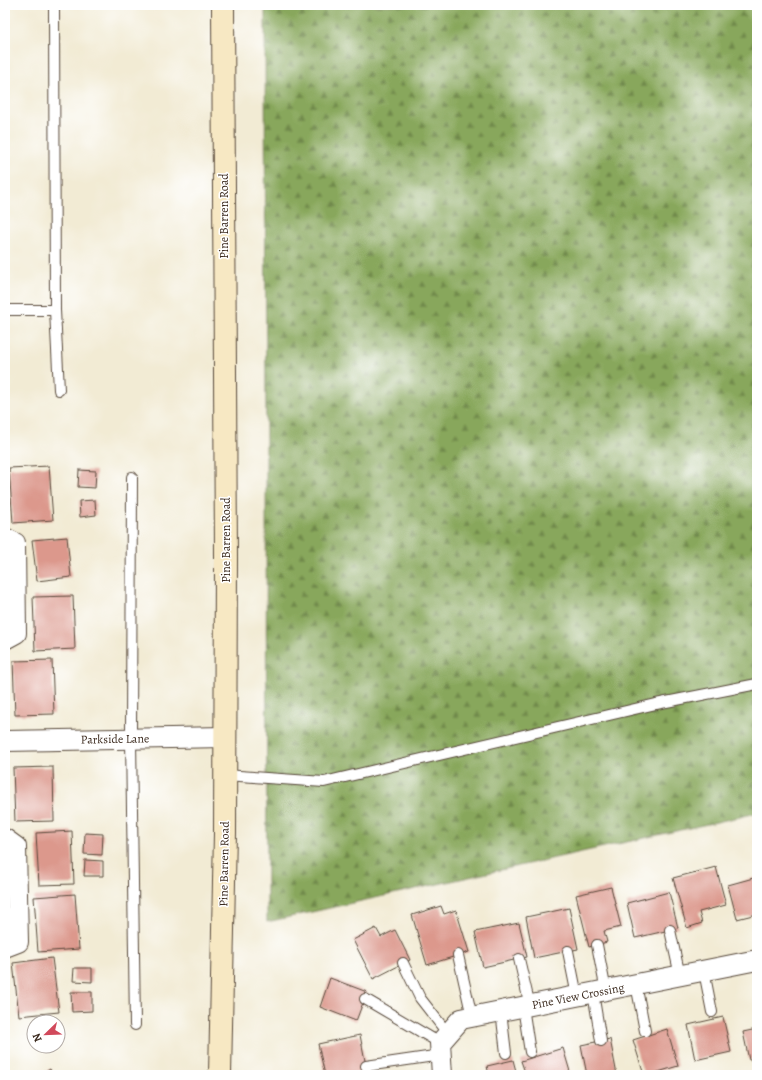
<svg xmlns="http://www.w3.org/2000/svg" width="762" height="1080" font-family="Alegreya,serif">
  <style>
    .forest { fill: url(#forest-firs); stroke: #62683c }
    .building { fill: #dc988c }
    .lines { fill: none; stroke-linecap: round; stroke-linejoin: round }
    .service-casing { stroke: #564739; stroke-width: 12 }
    .minor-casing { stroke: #564739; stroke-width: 22 }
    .secondary-casing { stroke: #564739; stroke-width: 24 }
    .service { stroke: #fff; stroke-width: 10 }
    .minor { stroke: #fff; stroke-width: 20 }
    .secondary { stroke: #f7e8c3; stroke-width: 22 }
    .labels { text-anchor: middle; stroke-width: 3; stroke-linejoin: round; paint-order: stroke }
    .street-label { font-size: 12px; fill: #3b2a1e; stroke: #fff }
  </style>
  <defs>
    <pattern id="forest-firs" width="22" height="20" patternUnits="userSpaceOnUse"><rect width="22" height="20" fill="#88a75b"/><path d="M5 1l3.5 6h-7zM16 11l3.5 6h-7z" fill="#70884b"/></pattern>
  </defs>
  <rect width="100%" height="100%" fill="#fff"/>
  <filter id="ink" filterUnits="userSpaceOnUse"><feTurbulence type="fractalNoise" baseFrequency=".025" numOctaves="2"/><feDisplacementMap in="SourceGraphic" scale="8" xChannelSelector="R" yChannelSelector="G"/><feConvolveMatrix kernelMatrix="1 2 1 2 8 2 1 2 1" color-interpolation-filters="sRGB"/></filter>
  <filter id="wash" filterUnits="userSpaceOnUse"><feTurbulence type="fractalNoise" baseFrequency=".012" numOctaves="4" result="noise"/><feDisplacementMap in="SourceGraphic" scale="16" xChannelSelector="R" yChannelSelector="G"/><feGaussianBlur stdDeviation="0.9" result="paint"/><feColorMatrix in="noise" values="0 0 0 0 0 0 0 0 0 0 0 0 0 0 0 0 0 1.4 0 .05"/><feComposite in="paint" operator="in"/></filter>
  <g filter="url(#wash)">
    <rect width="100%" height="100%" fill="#f2ebd4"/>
    <path class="forest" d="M265,5h492v808l-490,109z"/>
    <g id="blocks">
      <path class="building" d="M49,466l4,54 -40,3 -4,-55z
        M79,470l17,1 -1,17 -17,-1z
        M95,500l1,15 -16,2 -1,-16z
        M67,537l4,40 -34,4 -5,-41z
        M73,596l2,53 -40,2 -2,-54z
        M52,660l2,54 -39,1 -2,-54z
        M53,767l1,54 -39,1 -2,-54z
        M72,831l2,53 -35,1 -3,-52z
        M85,833l18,1 -1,21 -18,-1z
        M85,860l18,1v15h-19z
        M716,867l10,38 -27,7 3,11 -15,5 -14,-50z
        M757,877v37l-20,5 -9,-34z
        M611,887l10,40 -17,4 3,11 -18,5 -13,-52z
        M669,892l9,36 -43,10 -8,-35z
        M75,894l4,55 -41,3 -4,-55z
        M441,906l3,8 12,-4 13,42 -42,13 -15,-50z
        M569,908l9,41 -44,9 -8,-41z
        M519,923l8,34 -44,10 -8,-35z
        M376,928l5,9 14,-7 15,30 -37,19 -20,-39z
        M52,958l7,54 -40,4 -6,-53z
        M74,968h18v14l-19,-1z
        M330,978l37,14 -11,29 -36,-14z
        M71,992h21v19l-20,1z
        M723,1017l8,35 -36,8 -7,-35z
        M667,1029l11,37 -30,9h-4l-11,-35z
        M757,1029v30l-8,1 -6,-28z
        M360,1035l7,36 -20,4h-22l-7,-31z
        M610,1039l7,36h-30l-6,-30z
        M563,1048l8,27h-45l-5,-14z
        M513,1060l4,15h-28l-2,-9z
        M50,1069l3,6h-13z"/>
    </g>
  </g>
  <g filter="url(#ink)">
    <use href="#blocks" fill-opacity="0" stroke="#564739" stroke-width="1"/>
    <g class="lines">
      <defs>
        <path id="service" d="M54,5l1,305 4,80
          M5,310h50
          M132,477l-1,262 4,286
          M225,775l99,7 332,-78 101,-20
          M670,930l10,46
          M597,945l9,46
          M568,951l9,45
          M458,955l14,62
          M519,959l11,47
          M403,963l17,35 28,36
          M704,971l8,41
          M636,984l9,47
          M593,993l8,48
          M365,999l75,44
          M523,1007l7,45
          M501,1011l5,42
          M366,1066l75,-11"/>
        <path id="minor" d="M5,538l10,5 1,90 -11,6
          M5,741l221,-4
          M5,839l11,8 2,95 -13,5
          M442,1075l-2,-32 21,-24 296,-59"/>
        <path id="secondary" d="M220,1075l5,-242 1,-275 -3,-553"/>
      </defs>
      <use href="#service" class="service-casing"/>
      <use href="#minor" class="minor-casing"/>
      <use href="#secondary" class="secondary-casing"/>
      <use href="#service" class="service"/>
      <use href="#minor" class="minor"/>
      <use href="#secondary" class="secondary"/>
    </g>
  </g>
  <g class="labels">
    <g class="street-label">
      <text transform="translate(224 216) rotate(-90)" y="4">Pine Barren Road</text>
      <text transform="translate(226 540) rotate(-90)" y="4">Pine Barren Road</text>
      <text transform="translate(115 739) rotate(-1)" y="4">Parkside Lane</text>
      <text transform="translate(224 864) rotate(-89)" y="4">Pine Barren Road</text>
      <text transform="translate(578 996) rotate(-11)" y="4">Pine View Crossing</text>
    </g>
  </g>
  <rect width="762" height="1080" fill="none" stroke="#fff" stroke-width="20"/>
  <g transform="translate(46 1034) rotate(247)"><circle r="19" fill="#ffffff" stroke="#b1aaa5"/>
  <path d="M0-3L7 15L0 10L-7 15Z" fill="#d1495b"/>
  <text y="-6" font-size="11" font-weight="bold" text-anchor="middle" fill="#3b2a1e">N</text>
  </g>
</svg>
